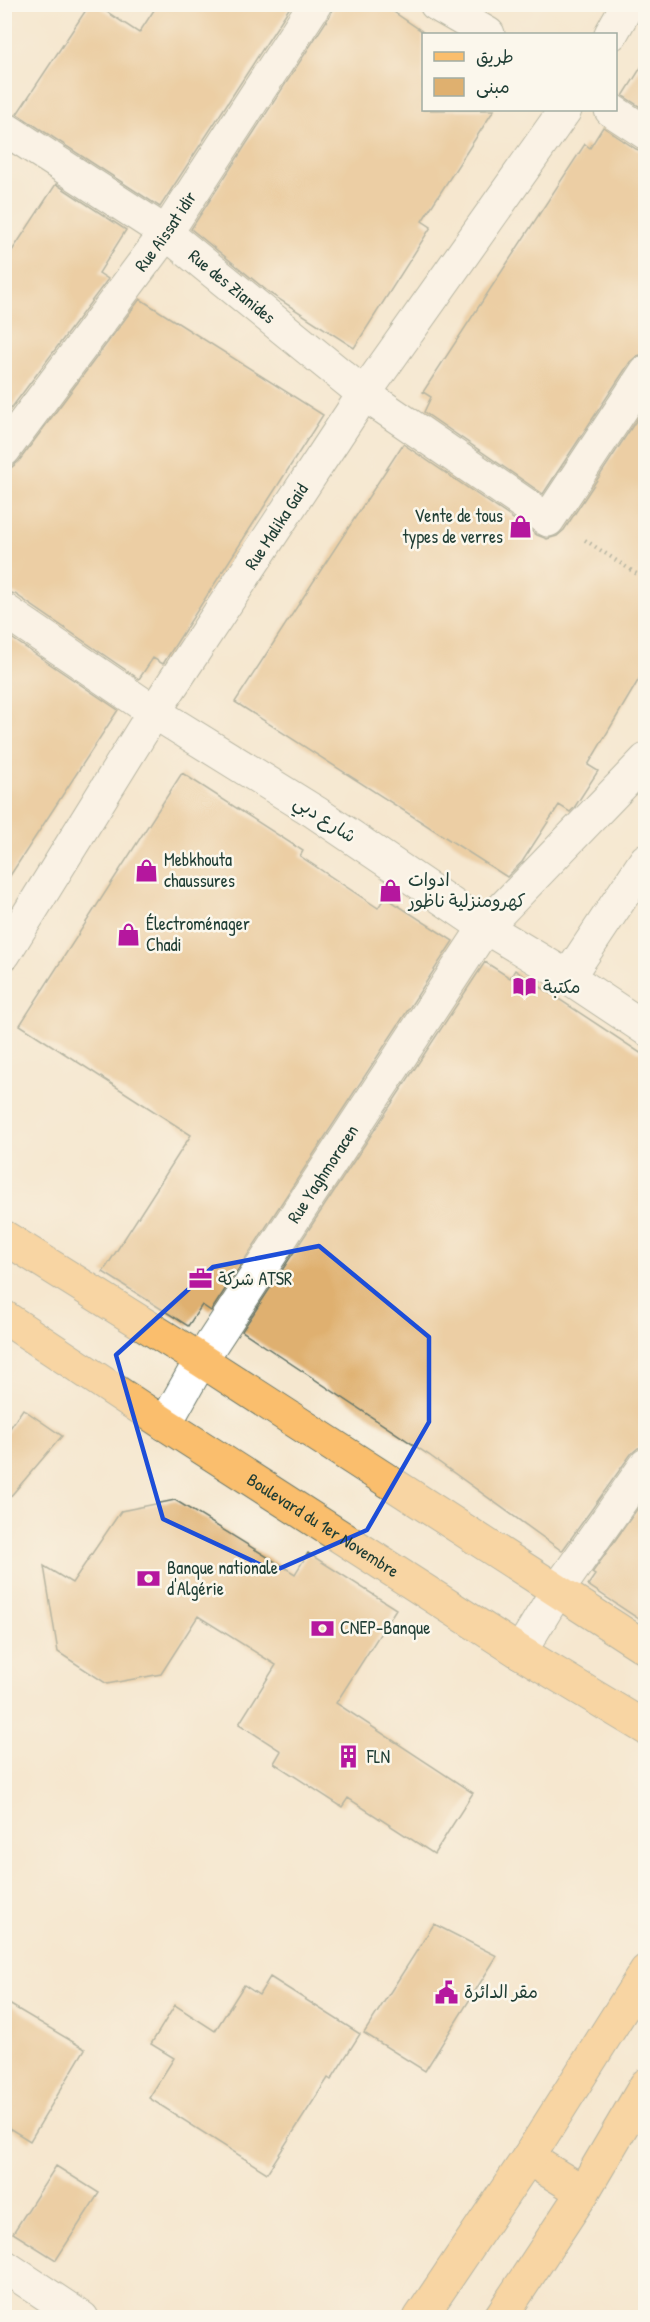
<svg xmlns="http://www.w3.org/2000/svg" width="650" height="2322" font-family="'Patrick Hand','Playpen Sans Arabic',sans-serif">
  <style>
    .building { fill: #dfb06f }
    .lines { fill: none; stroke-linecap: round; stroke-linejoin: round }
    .minor-casing { stroke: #6a786a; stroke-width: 35 }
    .major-casing { stroke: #6a786a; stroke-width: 35 }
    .path { stroke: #6a786a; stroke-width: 4; stroke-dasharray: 1.5 4.5; stroke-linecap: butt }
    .minor { stroke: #fff; stroke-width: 33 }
    .major { stroke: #fabe6d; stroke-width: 33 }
    .marked { fill: none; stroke: #1d4ed8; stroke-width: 4.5; stroke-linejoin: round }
    .labels { text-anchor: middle; stroke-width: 5; stroke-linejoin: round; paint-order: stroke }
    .street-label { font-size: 18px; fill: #1f3d34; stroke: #fbf7ec }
    .poi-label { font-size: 18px; fill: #1f3d34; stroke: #fbf7ec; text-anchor: start }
  </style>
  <rect width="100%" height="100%" fill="#fbf7ec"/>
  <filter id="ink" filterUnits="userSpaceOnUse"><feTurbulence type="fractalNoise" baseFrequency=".0167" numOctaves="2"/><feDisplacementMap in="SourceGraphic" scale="12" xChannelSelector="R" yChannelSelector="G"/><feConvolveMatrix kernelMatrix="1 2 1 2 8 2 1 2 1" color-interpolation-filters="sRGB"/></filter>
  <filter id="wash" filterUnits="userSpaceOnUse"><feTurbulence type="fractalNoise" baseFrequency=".008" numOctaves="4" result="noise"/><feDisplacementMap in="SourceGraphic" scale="24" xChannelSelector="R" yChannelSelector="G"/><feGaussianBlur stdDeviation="1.35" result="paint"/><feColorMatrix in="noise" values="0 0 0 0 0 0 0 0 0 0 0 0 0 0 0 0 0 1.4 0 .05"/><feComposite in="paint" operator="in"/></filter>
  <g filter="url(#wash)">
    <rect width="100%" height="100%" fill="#f5e7cf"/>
    <g id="blocks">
      <path class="building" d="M90,4h5l44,29 19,-29h134l-132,203 -143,-93z
        M334,4h48l41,28v78h71l-72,111 9,6 -77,121 -83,-54 -80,-65 140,-215z
        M645,61v49l-22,-14z
        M603,127l33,22 9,3v202l-8,2 -7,6 -87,132 -119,-82 7,-15 -8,-5 162,-248 5,4z
        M56,184l70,46 -27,43 9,6 -104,139v-155z
        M140,299l183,116 -160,249 -10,-6 -14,21 -124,-85 -11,-3v-123l8,-1 7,-6z
        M645,407v262l-57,96 10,6 -24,37 -4,4 -11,-7 -37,57 -15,15 -272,-175 168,-258 134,91 10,4 10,-3 7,-6z
        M4,633l114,77 -114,175z
        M182,773l121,78 -3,5 78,52 7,-11 68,44 -242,370 -9,-6 -14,21 -85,-54 88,-137 -171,-110z
        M485,962l25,16 5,-8 130,86v391l-7,1 -7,6 -69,97 -133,-96 -187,-124z
        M23,1409l39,27 -58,68v-67z
        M645,1498v125l-57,-38 7,-10 -3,-2z
        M175,1500l120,74 13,-21 88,56 -60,94 137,90 -39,61 -86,-56 -6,9 -68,-44 7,-12 -42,-27 37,-59 -78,-49 -37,58 -54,10 -49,-32 -14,-86 28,17 49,-72z
        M434,1924l63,32 -72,115 -61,-38z
        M270,1977l90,57 -29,46 -3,-2 -61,95 -118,-75 25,-40 -23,-14 24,-39 40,26 29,-46 15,10z
        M4,2001l81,48 -55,92 -26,-16z
        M56,2166l43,27 -43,67 -43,-27z"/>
    </g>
  </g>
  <g filter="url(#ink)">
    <use href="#blocks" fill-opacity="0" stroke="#6a786a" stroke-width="1.5"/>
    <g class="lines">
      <defs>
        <g id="minor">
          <path d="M436,4l52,30"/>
          <path d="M611,34l17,-30"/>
          <path d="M611,110l35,23"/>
          <path id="s1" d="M4,128l162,105 198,161 184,126 98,-148"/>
          <path id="s2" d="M4,450l162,-217 149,-229"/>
          <path d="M4,610l150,102 161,100 170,115 83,50 78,52"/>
          <path id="s3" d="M4,954l150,-242 210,-318 201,-284"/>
          <path d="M568,977l78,-117"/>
          <path id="s4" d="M165,1424l36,-64 284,-433 161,-167"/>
          <path d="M520,1652l37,-61 89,-126"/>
          <path d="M4,2266l78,52"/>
        </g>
        <g id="major">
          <path d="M4,1237l197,123 445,288"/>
          <path id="s5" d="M4,1317l161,107 355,228 126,76"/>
          <path d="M528,2158l55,34"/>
          <path d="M420,2318l108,-160 118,-187"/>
          <path d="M500,2318l83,-126 63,-107"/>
        </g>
      </defs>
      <use href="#minor" class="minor-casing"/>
      <use href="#major" class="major-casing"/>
      <path class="path" d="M585,540l61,40"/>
      <use href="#minor" class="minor"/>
      <use href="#major" class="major"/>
    </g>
  </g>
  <path d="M0 0H650V2322H0ZM319,1246l110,91v85l-62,108 -93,41 -111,-52 -47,-164 97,-88z" fill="#f5e7cf" fill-opacity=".55" fill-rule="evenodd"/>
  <path class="marked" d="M319,1246l110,91v85l-62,108 -93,41 -111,-52 -47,-164 97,-88z"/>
  <defs>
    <symbol id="shop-bare" viewBox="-9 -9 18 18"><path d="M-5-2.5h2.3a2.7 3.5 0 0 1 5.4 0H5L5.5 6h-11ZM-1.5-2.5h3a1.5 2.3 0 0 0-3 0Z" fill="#b5179e" stroke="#fbf7ec" stroke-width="2.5" paint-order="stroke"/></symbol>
    <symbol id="library-bare" viewBox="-9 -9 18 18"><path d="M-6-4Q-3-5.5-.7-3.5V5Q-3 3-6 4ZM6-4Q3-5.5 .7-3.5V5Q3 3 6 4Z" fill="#b5179e" stroke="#fbf7ec" stroke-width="2.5" paint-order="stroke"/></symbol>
    <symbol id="office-bare" viewBox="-9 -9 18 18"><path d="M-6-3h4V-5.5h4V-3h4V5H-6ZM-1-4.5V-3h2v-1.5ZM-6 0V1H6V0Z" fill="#b5179e" stroke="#fbf7ec" stroke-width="2.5" paint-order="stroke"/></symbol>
    <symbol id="bank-bare" viewBox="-9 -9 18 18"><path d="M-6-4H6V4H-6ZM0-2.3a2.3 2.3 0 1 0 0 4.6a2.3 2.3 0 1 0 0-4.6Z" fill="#b5179e" stroke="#fbf7ec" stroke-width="2.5" paint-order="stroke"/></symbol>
    <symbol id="building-bare" viewBox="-9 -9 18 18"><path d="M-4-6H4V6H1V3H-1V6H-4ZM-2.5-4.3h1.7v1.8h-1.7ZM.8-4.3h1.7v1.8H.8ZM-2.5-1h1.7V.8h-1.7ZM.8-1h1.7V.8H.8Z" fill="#b5179e" stroke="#fbf7ec" stroke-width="2.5" paint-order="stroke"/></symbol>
    <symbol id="civic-bare" viewBox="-9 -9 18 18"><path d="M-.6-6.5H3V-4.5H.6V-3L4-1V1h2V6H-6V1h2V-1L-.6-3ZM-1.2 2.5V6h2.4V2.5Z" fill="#b5179e" stroke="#fbf7ec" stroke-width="2.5" paint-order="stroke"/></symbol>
  </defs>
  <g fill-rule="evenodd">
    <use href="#shop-bare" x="504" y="510" width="33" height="33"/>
    <use href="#shop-bare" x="130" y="854" width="33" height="33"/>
    <use href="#shop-bare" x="374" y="874" width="33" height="33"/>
    <use href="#shop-bare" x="112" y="918" width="33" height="33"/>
    <use href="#library-bare" x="508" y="970" width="33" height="33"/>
    <use href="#office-bare" x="184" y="1262" width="33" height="33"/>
    <use href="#bank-bare" x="132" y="1562" width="33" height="33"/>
    <use href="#bank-bare" x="306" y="1612" width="33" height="33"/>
    <use href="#building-bare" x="332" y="1740" width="33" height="33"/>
    <use href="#civic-bare" x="430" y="1976" width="33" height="33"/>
  </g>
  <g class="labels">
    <g class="street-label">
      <text dy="6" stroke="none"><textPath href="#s2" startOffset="272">Rue Aissat idir</textPath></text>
      <text dy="6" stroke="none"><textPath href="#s1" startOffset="278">Rue des Zianides</textPath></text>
      <text dy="6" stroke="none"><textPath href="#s3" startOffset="507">Rue Malika Gaid</textPath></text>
      <text transform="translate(325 819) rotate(33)" y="6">شارع دبي</text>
      <text dy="6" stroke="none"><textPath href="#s4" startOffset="296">Rue Yaghmoracen</textPath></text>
      <text dy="6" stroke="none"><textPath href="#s5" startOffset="381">Boulevard du 1er Novembre</textPath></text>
    </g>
    <g class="poi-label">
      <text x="503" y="522" text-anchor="end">Vente de tous<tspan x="503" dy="21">types de verres</tspan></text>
      <text x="164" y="866">Mebkhouta<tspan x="164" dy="21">chaussures</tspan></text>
      <text x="408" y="886">ادوات<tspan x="408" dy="21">كهرومنزلية ناظور</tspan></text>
      <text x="146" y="930">Électroménager<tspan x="146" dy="21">Chadi</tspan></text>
      <text x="543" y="993">مكتبة</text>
      <text x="218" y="1285">شركة ATSR</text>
      <text x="167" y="1574">Banque nationale<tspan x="167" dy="21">d'Algérie</tspan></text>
      <text x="340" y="1634">CNEP-Banque</text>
      <text x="367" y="1763">FLN</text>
      <text x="464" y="1998">مقر الدائرة</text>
    </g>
  </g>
  <rect width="650" height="2322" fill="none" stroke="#fbf7ec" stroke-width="24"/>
  <rect x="422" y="33" width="195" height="78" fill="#fbf7ec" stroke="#a3ada2" stroke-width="1.5"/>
  <rect x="434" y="52" width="30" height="9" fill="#fabe6d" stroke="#a3ada2" stroke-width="1.5"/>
  <text x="476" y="63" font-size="18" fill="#1f3d34">طريق</text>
  <rect x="434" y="78" width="30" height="18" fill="#dfb06f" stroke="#a3ada2" stroke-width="1.5"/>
  <text x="476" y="93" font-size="18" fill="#1f3d34">مبنى</text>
</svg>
